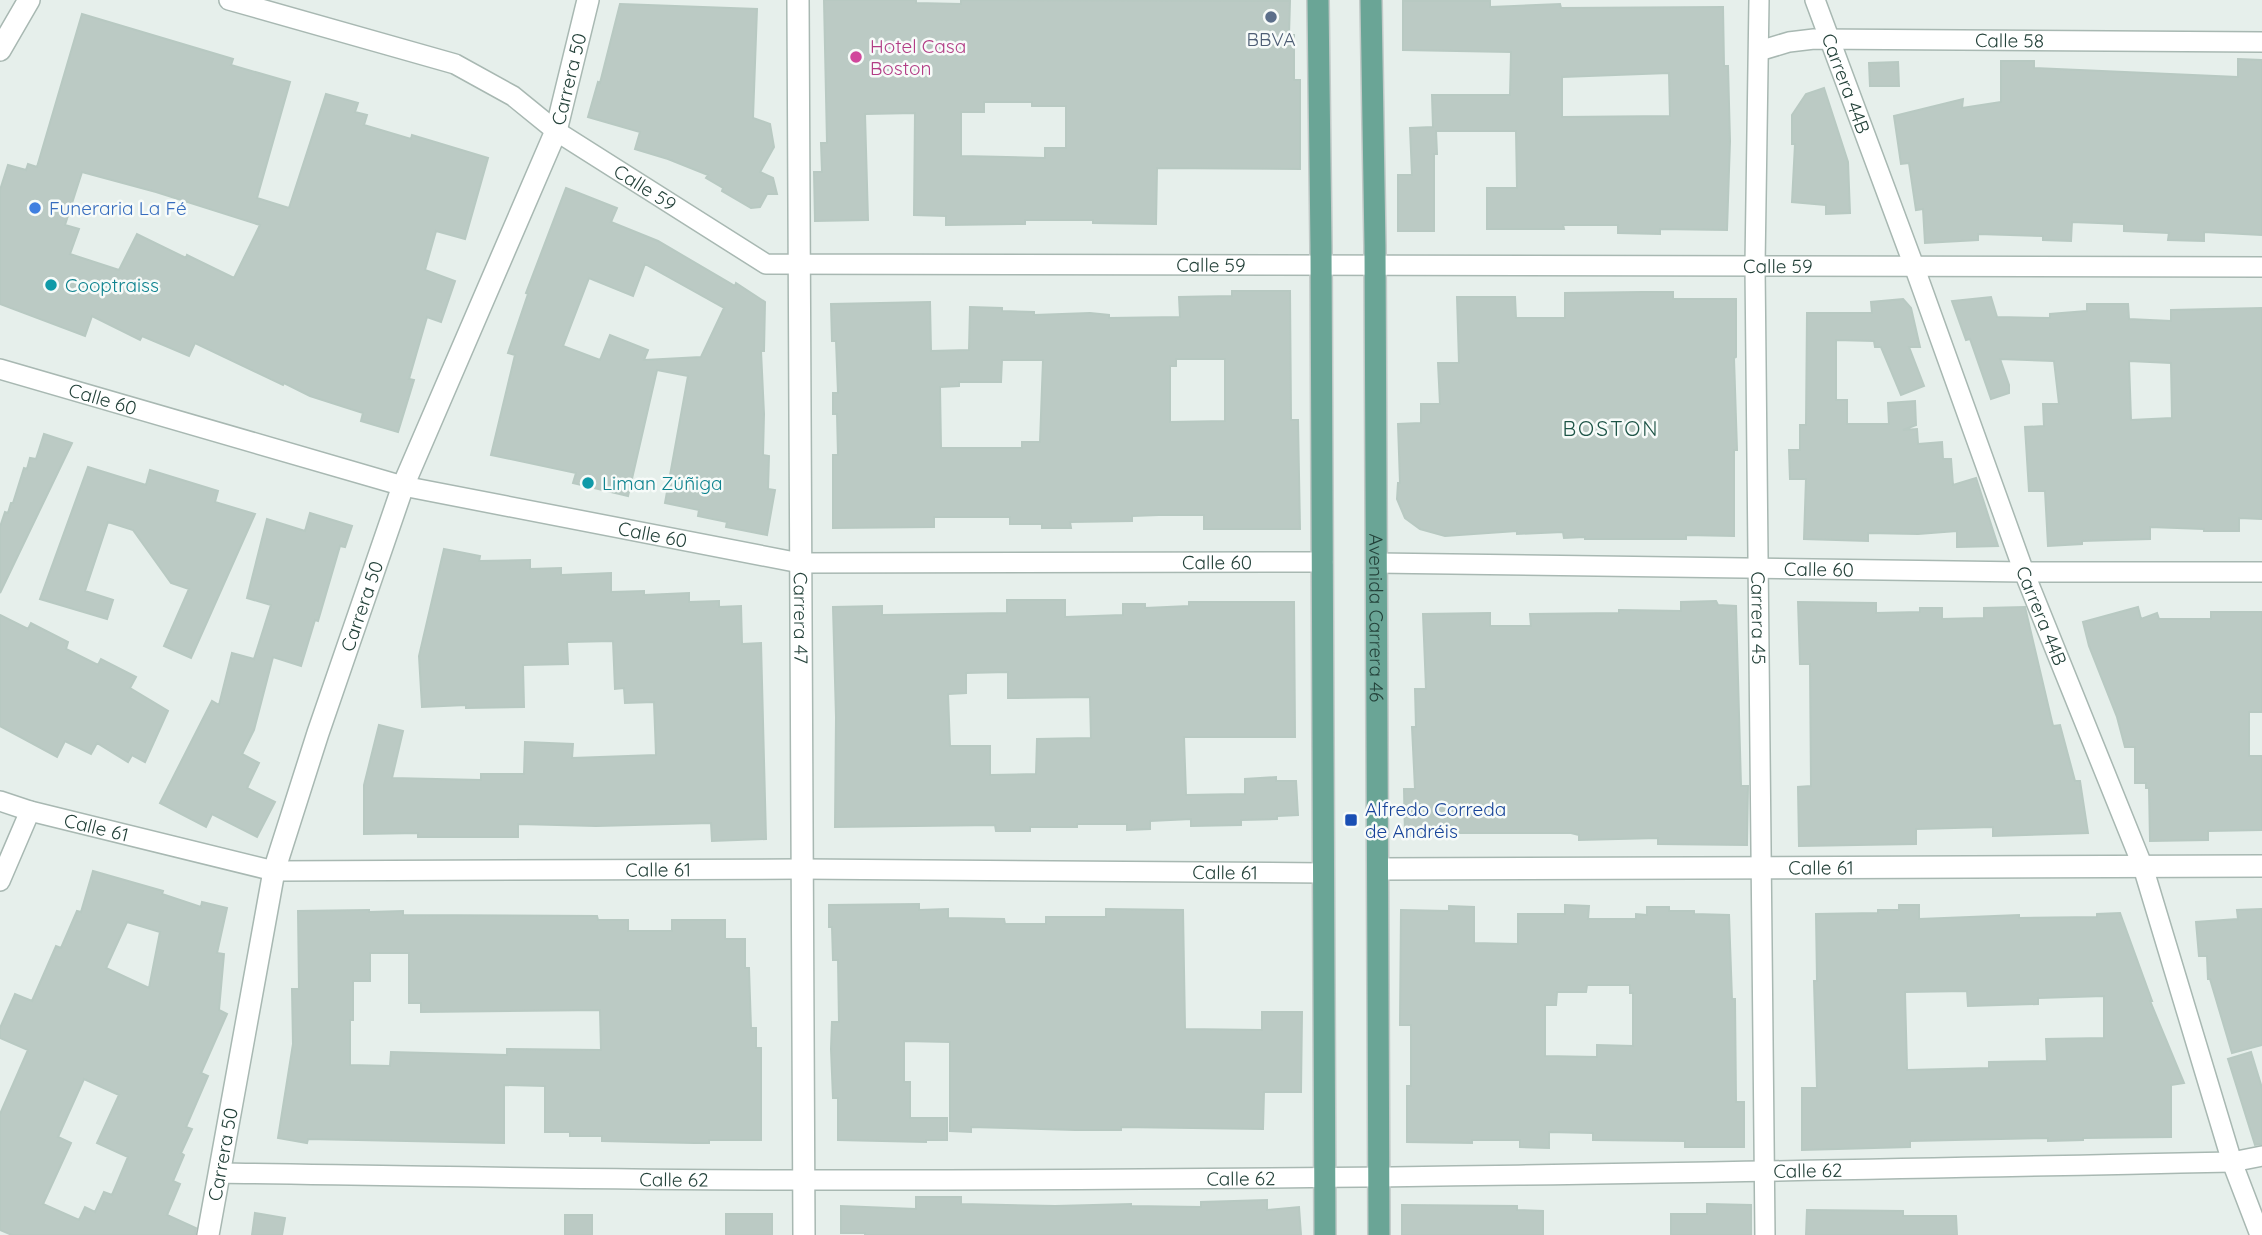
<svg xmlns="http://www.w3.org/2000/svg" width="2262" height="1235" font-family="Quicksand,sans-serif">
  <style>
    .building { fill: #bbcac4; stroke: #b8c9c2; stroke-width: 2; fill-rule: evenodd }
    .lines { fill: none; stroke-linecap: round; stroke-linejoin: round }
    .minor-casing { stroke: #a8b8b2; stroke-width: 22 }
    .tertiary-casing { stroke: #a8b8b2; stroke-width: 24 }
    .primary-casing { stroke: #c2cac8; stroke-width: 24 }
    .minor { stroke: #fff; stroke-width: 19 }
    .tertiary { stroke: #fff; stroke-width: 21 }
    .primary { stroke: #6aa596; stroke-width: 21 }
    .service-dot { fill: #5c6f8a; stroke: #f7fbf9; stroke-width: 2.5 }
    .hotel-dot { fill: #d1479c; stroke: #f7fbf9; stroke-width: 2.5 }
    .shop-dot { fill: #3f7fe0; stroke: #f7fbf9; stroke-width: 2.5 }
    .culture-dot { fill: #0f9aa8; stroke: #f7fbf9; stroke-width: 2.5 }
    .transit-dot { fill: #1a4fb4; stroke: #f7fbf9; stroke-width: 2.5 }
    .labels { text-anchor: middle; stroke-width: 5; stroke-linejoin: round; paint-order: stroke }
    .service-label { font-size: 19px; fill: #4e5e75; stroke: #f7fbf9 }
    .street-label { font-size: 19px; fill: #24423a; stroke: #f7fbf9 }
    .hotel-label { font-size: 19px; fill: #b23c85; stroke: #f7fbf9; text-anchor: start }
    .shop-label { font-size: 19px; fill: #366cbe; stroke: #f7fbf9; text-anchor: start }
    .culture-label { font-size: 19px; fill: #0d838f; stroke: #f7fbf9; text-anchor: start }
    .transit-label { font-size: 19px; fill: #164399; stroke: #f7fbf9; text-anchor: start }
    .neighbourhood-label { font-size: 21px; letter-spacing: 2px; fill: #1f5548; stroke: #f7fbf9 }
  </style>
  <rect width="100%" height="100%" fill="#e6efeb"/>
  <path class="building" d="M824,0h92v3l45,1v-4l329,1 -1,34h5v45h6v89l-143,-1 -1,56 -63,-1v-3h-68v4l-79,1v-9l-32,-1 1,-102 -50,1 3,106 -53,1 -1,-49h8l-1,-29h6zM984,102h48v4h34v42h-21v10l-84,-2v-44h23z
    M1403,1h87v6l70,-3 1,4 162,-1 1,59h4l2,75 -3,89 -67,-1v5l-42,-1v-8h-55l1,4h-77v-41h30l-1,-57h-80l1,23h-3v77h-36v-56h14l-2,-47 23,-1 -1,-32h78l1,-43 -108,-2zM1669,73l1,43 -108,1v-40z
    M620,4l137,5 -4,109 17,6 4,23 -14,25 13,6 4,16h-10l-7,13 -9,1 -29,-17 1,-3 -17,-10 2,-3 -40,-16 -33,-10 5,-17 -52,-15 10,-35 2,1z
    M82,14l151,45 -2,6 59,17 -33,116 32,10 37,-114 32,9 -3,9 12,3 -3,10 47,14 1,-4 76,23 -23,81 -29,-8 -11,39 30,11 -14,41 -14,-5 -18,62 5,1 -16,52 -37,-11 2,-8 -53,-17 -26,-13 -1,2 -88,-42 -6,13 -47,-20 -2,4 -48,-24 -7,20 -85,-32v-114l8,-25 18,5 2,-6 9,3zM82,172l74,20 104,33 -26,53 -47,-23 -1,3 -49,-24 -18,36 -49,-16 9,-25 -14,-4z
    M2238,59l24,1v175l-58,-3v9l-36,-1 1,-7 -45,-2v-7l-52,-2 -1,19 -28,-1v-4l-65,-2v6l-53,3 -2,-34 -7,1 -7,-47 -8,1 -7,-48 69,-17 -1,9 39,-6v-41h33v7l204,9z
    M1898,62l1,24h-29l-1,-23z
    M1824,88l24,74 2,51 -24,1v-9l-34,-3 3,-58h-3v-29l14,-21z
    M566,188l51,20 -6,14 47,19 77,45 1,-3 29,19 -1,49h-3l3,63 -1,41 6,1 -1,33 7,1 -8,45 -41,-8 1,-5 -29,-6 1,-6 -34,-7 23,-127 -31,-6 -29,126 -55,-13 3,-10 -85,-18 24,-100 -7,-2 20,-59 -2,-1zM645,264l79,44 -23,49 -57,3 4,-10 -38,-15 -10,25 -37,-14 26,-68 44,18z
    M1232,291h58l1,129h7l2,109h-96v-14h-45l-27,1v5l-62,1 1,6h-29v-4h-32v-7h-76v10l-101,1v-73h5l-1,-41h-4v-21h5l-2,-52h-4l-1,-37 99,-2 1,49 38,-1 1,-43 32,1v3l32,1v3l56,-2 19,2v3l71,-1 -1,-20 53,-1zM1176,359h49v62l-55,1v-56h6zM1002,360h41l-3,82h-18v6h-81l-1,-61 19,-1v-4h42z
    M1642,292h31v7h63v58l-2,1 3,92h-3v86l-48,-1v4h-101v-2l-21,1 -1,-6 -46,2v-3l-72,5 -25,-7 -15,-11 -8,-19 1,-16h2l-2,-59 23,-1v-19h19l-2,-41h21l-2,-66h58l1,21h49v-25z
    M1991,297l6,20 53,1v-4l37,-3v-7h41l1,15 42,2v-11l91,-2v211l-23,-1v13h-35v-2l-54,-2v12l-68,2v3l-34,2 -3,-55h-16l-4,-64 19,-1 -1,-22h16l-5,-43 -54,-2 9,26v8l-18,6 -21,-60 -4,1 -14,-39zM2129,361l42,2 1,55 -41,2z
    M1903,299l8,9 9,39h-11l15,39 -23,9 -20,-48h-6l-1,-6 -38,-1v60h11v24h42l-1,-21 27,-2 1,24 -13,5 14,-1 1,15 24,-2 1,17h8l2,26 23,-7 22,68 -41,1v-16l-39,3 -50,-1v8l-64,-2 2,-60h-16l-1,-29h11v-25h6l1,-112h65l-1,-11z
    M44,434l28,9 -72,150v-66l5,-15 3,1 3,-10h2l11,-35 3,1 3,-11 6,1z
    M88,467l58,18 4,-15 68,21 -3,11 40,12 -64,144 -27,-12 25,-57 -18,-6 -38,-53 -25,-8 -23,69 28,9 -6,19 -67,-20z
    M310,513l42,13 -7,21 -5,-1 -22,75 -3,-1 -14,46 -28,-9 -19,73 -12,24 17,9 -12,25 28,14 -18,35 -45,-23 -6,13 -46,-24 52,-102 7,4 13,-52 22,6 17,-54 -24,-7 20,-79 38,12z
    M444,549l36,7 -1,5 51,-1v9l31,-1v7l50,-2v19l33,-1v4l45,-2v9l30,-1v6l22,-1 1,38 19,-1 5,196 -54,2 -1,-18 -115,3 -78,-2v13h-100v-4l-54,1v-49l15,-60 24,6 -11,47 89,2v-6h43l1,-32 48,2 -1,14 84,-3 -2,-53 -29,1 -1,-15 -9,1 -2,-48 -46,1 1,22 -45,1 1,42 -58,1v-3l-44,2 -3,-51z
    M1007,600h58v17l58,-2v-11h22v4l44,-2v-4h105l1,135h-111l2,58 59,-1v-15l31,-2v4h20l2,34 -21,1v3l-36,1v5l-50,1v-7l-41,2v8l-23,1v-6h-50v3h-47v4h-34l-1,-6 -160,2 1,-110 -3,-110 49,-1v9l125,-2zM1008,672v26l82,-1 1,41 -54,1 -1,35 -46,1v-29h-40l-2,-52 18,-1v-20z
    M1716,601l2,4 18,1 5,180h7l-1,59 -89,-1v-6l-79,2v-5l-8,-2h-113l-53,3 -1,-47h11l-3,-62h4l-1,-38h11l-3,-75 67,-1v13h41l-1,-12 89,-1v-3l62,1v-9z
    M1798,602l78,1v10l44,-1v-4h22v11l42,-1v-10l41,-1 28,119 7,-1 15,56h5l8,52 -95,3v-9l-77,2v15l-117,2 -1,-59 13,-1 -1,-122h-10z
    M2138,607l3,12 16,-6 2,6h52v-7h51v100h-13v44h13v74l-54,1v9l-58,1 -1,-53h-3v-5h-11v-36h-10l-8,-30 -28,-71 -6,-24z
    M0,615l28,14 3,-6 37,19 -2,7 32,16 3,-6 35,18 -6,11 38,23 -23,51 -13,-7 -4,7 -31,-19 -6,11 -26,-13 -8,16 -57,-31z
    M93,871l70,20 -1,3 39,13 1,-5 25,6 -10,45 7,1 -5,56 8,4 -26,59 7,3 -22,51 6,2 -11,24 3,2 -11,26 7,3 -13,31 29,13 -1,7h-183l-12,-5v-116l28,-64 -28,-12v-10l15,-34 17,7 24,-55 5,2 16,-37 4,1zM127,922l33,10 -11,56 -43,-20zM84,1079l35,16 -22,48 31,14 -16,38 -8,-3 -9,20 -10,-5 -6,13 -36,-16 28,-61 -13,-6z
    M919,904v6l29,-1v9l56,1 1,5h41v-7h60v-8l77,1 2,119 77,1v-18h40l-1,80h-37l-1,37 -142,-2v3h-46l-104,-3v5l-21,-1v-89l-46,-1v41h6v36h37v22h-21v2l-88,-2v-42h-5l-2,-49 1,-27h7l-1,-62h-5l-1,-33h-3v-22z
    M1565,905l24,1 -1,13h48v-5l11,1v-8h22v4h25v3l35,1 3,84h3l1,103h8v45h-59v-6l-92,-1v-7l-44,-1v16l-29,-1v-7h-48v3l-65,-1v-56h4v-61h-11l1,-115 48,1v-5l25,1v36l44,1v-30h47zM1587,985h43v8h3v53l-36,-1v12l-52,-1v-51h11l1,-13h29z
    M1899,905h20v14l100,-4v3l78,-1v-3l23,-1 32,88h-2l34,82 -13,2v52l-88,1v2l-35,1v-3l-138,3v6l-108,3v-62h15l-3,-107h3l-1,-67 62,-1v-3h21zM1967,991l1,15 70,-2v-6l66,-2v42l-58,1 1,22 -58,1v6l-82,2 -2,-78z
    M2262,909v136l-30,8 -22,-74h-2l-1,-23h-8l-3,-34 42,-3 -1,-9z
    M369,910v2l34,-1v4l194,1 1,4h30v11h44v-11h53v19h20v29h4l2,60h5v20h5v92h-52v3h-15l-92,-2v-5h-32v-4h-25v-46l-41,-1v58l-196,-4 -1,4 -29,-5 15,-94 -1,-55h7l-1,-78zM370,953h39v50h12v9l179,-2 1,40 -94,-1v6l-116,-3 -1,14 -40,-1v-45h3v-39h17z
    M2251,1052l11,36v56l-7,1 -27,-86z
    M916,1197h45v7l94,2 76,-2v2l70,1v-5l66,-2v10l32,-3 2,28h-436v-2h-24v-27l75,3z
    M1707,1204l44,1v30h-80v-21h36z
    M1402,1205l115,1v4l26,1v24h-141z
    M1807,1210l96,1v5h53l1,19h-151z
    M255,1213l30,5 -3,17h-30z
    M726,1214h46v21h-46z
    M565,1215h27v20h-27z"/>
  <g class="lines">
    <defs>
      <g id="minor">
        <path id="s1" d="M229,0l226,64 58,32 43,35 210,133 1496,3"/>
        <path id="s2" d="M1759,0l-4,266 10,969"/>
        <path id="s3" d="M1815,0l99,266 110,306 119,295 89,295 28,73"/>
        <path id="s4" d="M1759,51l30,-9 25,-3 448,3"/>
        <path id="s5" d="M0,369l403,117 397,77 523,-1"/>
        <path id="s6" d="M1376,563l648,9h238"/>
        <path id="s7" d="M0,801l30,10 244,60 528,-2 522,4"/>
        <path d="M0,881l30,-70"/>
        <path id="s8" d="M219,1173c195,3 391,7 586,7 476,1 951,-8 1427,-18l30,-6"/>
      </g>
      <g id="tertiary">
        <path id="s9" d="M798,0l6,1235"/>
        <path d="M0,50l29,-50"/>
        <path id="s10" d="M1378,869l884,-3"/>
        <path id="s11" d="M208,1235l66,-364 44,-138 85,-247 153,-355 32,-131"/>
      </g>
      <g id="primary">
        <path d="M1318,0l3,246 4,989"/>
        <path id="s12" d="M1371,0l4,246 4,989"/>
      </g>
    </defs>
    <use href="#minor" class="minor-casing"/>
    <use href="#tertiary" class="tertiary-casing"/>
    <use href="#primary" class="primary-casing"/>
    <use href="#minor" class="minor"/>
    <use href="#tertiary" class="tertiary"/>
    <use href="#primary" class="primary"/>
  </g>
  <circle class="service-dot" cx="1271" cy="17" r="7"/>
  <circle class="hotel-dot" cx="856" cy="57" r="7"/>
  <circle class="shop-dot" cx="35" cy="208" r="7"/>
  <g class="culture-dot">
    <circle cx="51" cy="285" r="7"/>
    <circle cx="588" cy="483" r="7"/>
  </g>
  <rect class="transit-dot" x="1344" y="813" width="14" height="14" rx="3.5"/>
  <g class="labels">
    <g class="service-label">
      <text x="1271" y="46">BBVA</text>
    </g>
    <g class="street-label">
      <text dy="7" stroke="none"><textPath href="#s4" startOffset="252">Calle 58</textPath></text>
      <text dy="7" stroke="none"><textPath href="#s11" startOffset="1216">Carrera 50</textPath></text>
      <text dy="7" stroke="none"><textPath href="#s3" startOffset="89">Carrera 44B</textPath></text>
      <text dy="7" stroke="none"><textPath href="#s1" startOffset="462">Calle 59</textPath></text>
      <text dy="7" stroke="none"><textPath href="#s1" startOffset="1050">Calle 59</textPath></text>
      <text dy="7" stroke="none"><textPath href="#s1" startOffset="1617">Calle 59</textPath></text>
      <text dy="7" stroke="none"><textPath href="#s5" startOffset="107">Calle 60</textPath></text>
      <text dy="7" stroke="none"><textPath href="#s5" startOffset="674">Calle 60</textPath></text>
      <text dy="7" stroke="none"><textPath href="#s5" startOffset="1241">Calle 60</textPath></text>
      <text dy="7" stroke="none"><textPath href="#s6" startOffset="443">Calle 60</textPath></text>
      <text dy="7" stroke="none"><textPath href="#s11" startOffset="649">Carrera 50</textPath></text>
      <text dy="7" stroke="none"><textPath href="#s3" startOffset="656">Carrera 44B</textPath></text>
      <text dy="7" stroke="none"><textPath href="#s9" startOffset="618">Carrera 47</textPath></text>
      <text dy="7" stroke="none"><textPath href="#s12" startOffset="618">Avenida Carrera 46</textPath></text>
      <text dy="7" stroke="none"><textPath href="#s2" startOffset="618">Carrera 45</textPath></text>
      <text dy="7" stroke="none"><textPath href="#s7" startOffset="100">Calle 61</textPath></text>
      <text dy="7" stroke="none"><textPath href="#s10" startOffset="443">Calle 61</textPath></text>
      <text dy="7" stroke="none"><textPath href="#s7" startOffset="667">Calle 61</textPath></text>
      <text dy="7" stroke="none"><textPath href="#s7" startOffset="1234">Calle 61</textPath></text>
      <text dy="7" stroke="none"><textPath href="#s11" startOffset="82">Carrera 50</textPath></text>
      <text dy="7" stroke="none"><textPath href="#s8" startOffset="1589">Calle 62</textPath></text>
      <text dy="7" stroke="none"><textPath href="#s8" startOffset="1022">Calle 62</textPath></text>
      <text dy="7" stroke="none"><textPath href="#s8" startOffset="455">Calle 62</textPath></text>
    </g>
    <g class="hotel-label">
      <text x="870" y="53">Hotel Casa<tspan x="870" dy="22">Boston</tspan></text>
    </g>
    <g class="shop-label">
      <text x="49" y="215">Funeraria La Fé</text>
    </g>
    <g class="culture-label">
      <text x="65" y="292">Cooptraiss</text>
      <text x="602" y="490">Liman Zúñiga</text>
    </g>
    <g class="transit-label">
      <text x="1365" y="816">Alfredo Correda<tspan x="1365" dy="22">de Andréis</tspan></text>
    </g>
    <g class="neighbourhood-label">
      <text x="1611" y="436">BOSTON</text>
    </g>
  </g>
</svg>
